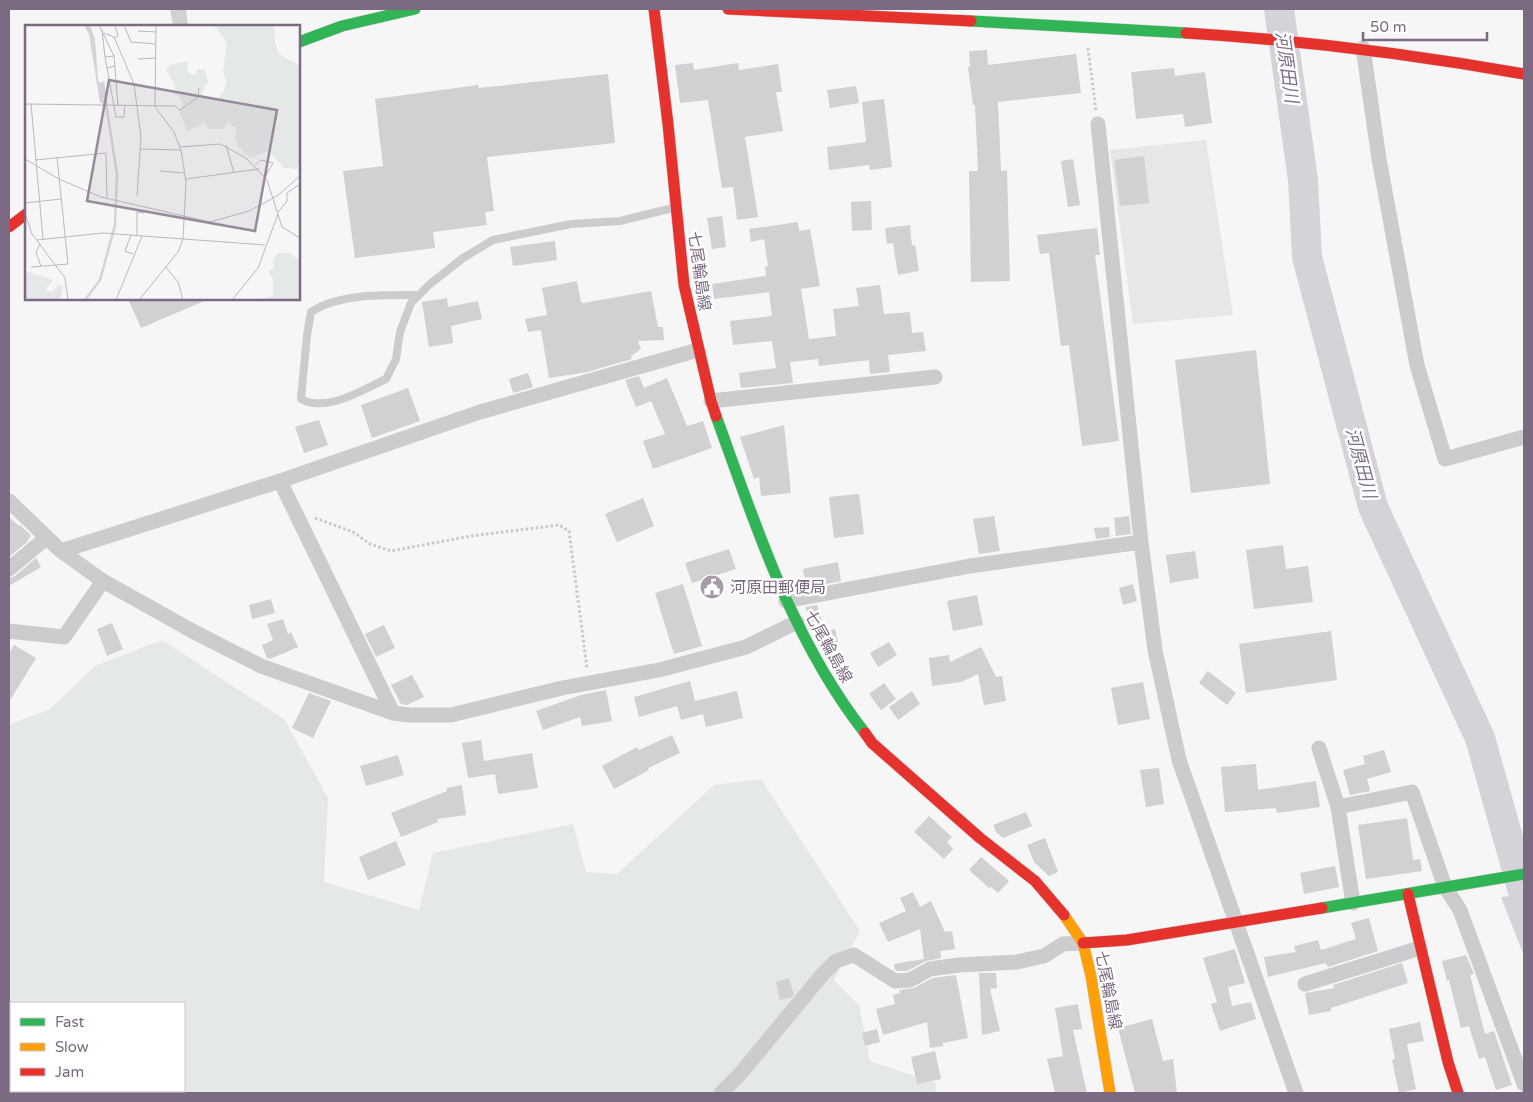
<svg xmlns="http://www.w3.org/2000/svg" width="1533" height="1102" font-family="'Varela Round','Noto Sans JP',sans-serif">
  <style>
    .built { fill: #e7e6e8 }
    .green { fill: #e4e8e7; fill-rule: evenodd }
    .water { fill: #d6d2da }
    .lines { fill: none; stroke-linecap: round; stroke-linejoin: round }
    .river { stroke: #d6d2da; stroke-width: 30 }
    .building { fill: #d1d0d2 }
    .fast-casing { stroke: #d4d2d4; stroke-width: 12 }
    .slow-casing { stroke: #d4d2d4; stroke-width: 12 }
    .jam-casing { stroke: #d4d2d4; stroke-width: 12 }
    .path { stroke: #c9c8ca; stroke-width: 3; stroke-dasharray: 2.5 2.5; stroke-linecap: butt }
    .lane { stroke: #cccbcd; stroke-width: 8 }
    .street { stroke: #cccbcd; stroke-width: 15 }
    .fast { stroke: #30b455; stroke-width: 11 }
    .slow { stroke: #ff9f0a; stroke-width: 11 }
    .jam { stroke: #e5322d; stroke-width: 11 }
    .labels { text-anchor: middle; stroke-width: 5; stroke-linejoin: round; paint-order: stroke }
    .street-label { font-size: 16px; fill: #7c6a82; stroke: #fff }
    .poi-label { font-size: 16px; fill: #7c6a82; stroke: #fff; text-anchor: start }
    .water-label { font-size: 18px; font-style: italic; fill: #80708b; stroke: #fff }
    .inset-river { fill: none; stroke: #d6d2da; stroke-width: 2.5 }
    .inset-road { fill: none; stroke: #beb6c1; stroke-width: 1 }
    .view { fill: #988a9d; fill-opacity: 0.15; stroke: #988a9d; stroke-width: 2.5 }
    .inset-edge { fill: none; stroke: #7c6a82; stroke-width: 2.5 }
  </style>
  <rect width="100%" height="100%" fill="#f6f6f6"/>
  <path class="built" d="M1206,140l27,175 -100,9 -23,-174z"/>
  <path class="green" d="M162,640l123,80 43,78 -4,84 95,28 14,-57 140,-29 13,48 31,2 97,-89 47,-6 99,152 -26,49 25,25 11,56 66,22 -1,10h-926v-368l41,-16 45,-43zM11,1003h173v88h-173z"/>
  <path class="water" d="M1524,895v61l-23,-59z"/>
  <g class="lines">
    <path class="river" d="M1279,9l24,171 4,77 66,250 107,231 44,157"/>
  </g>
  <path class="building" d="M170,9h16l2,17h-15z
    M987,50l1,15 88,-11 5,39 -83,9 3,69 6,-1 3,111 -39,1 -2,-111h9l-3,-66h-2l-5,-38h2l-1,-16z
    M693,63l1,7 44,-7 1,7 39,-6 4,28h-6l7,39 -38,6 13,80 -21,3 -4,-33 -11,1 -14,-88 -28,3 -5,-38z
    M1174,68l1,8 30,-4 7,51 -27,4 -2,-13 -47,5 -5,-47z
    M608,74l7,69 -128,14 7,54 -9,1 2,13 -54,7 2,16 -80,10 -12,-87 40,-5 -8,-67 103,-14 1,3z
    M856,86l3,17 -29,5 -3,-18z
    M884,99l8,68 -22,3 -1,-5 -40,5 -2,-23 39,-5 -4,-40z
    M1144,156l5,47 -29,3 -6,-46z
    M1073,159l7,46 -12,2 -7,-46z
    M871,201l1,29 -20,1 -1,-29z
    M722,216l4,31 -14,2 -5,-31z
    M798,222l1,9 11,-2 10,57 -19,3 8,50 27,-3 -3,-27 26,-3 -3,-18 24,-3 4,29 26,-2 2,21 11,-1 3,19 -38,4 2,17 -20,2 -1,-14 -50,6 -1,-7 -28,3 3,21 -52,5 -2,-15 37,-5 -4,-27 -39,4 -3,-24 42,-5 -3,-24 -55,7 -2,-15 54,-8 -1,-9 3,-1 -4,-27 -13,3 -2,-13z
    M910,225l2,21 3,-1 4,26 -21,4 -5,-32 -6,1 -2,-16z
    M1097,228l3,27h-5l24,186 -37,5 -13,-101 -8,1 -12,-93 -9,1 -3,-19z
    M555,241l2,19 -44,6 -3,-19z
    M577,281l4,21 2,1 68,-12 7,36h5l1,13 -26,1 3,8 -10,7 1,3 -45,13 -38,6 -8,-48 -13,2 -3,-13 22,-4 -5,-27z
    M447,298l1,9 30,-6 4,18 -31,7 2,17 -24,4 -7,-45z
    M128,299h81l-68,29z
    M1256,350l14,134 -79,9 -16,-133z
    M528,373l5,14 -20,6 -4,-14z
    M639,376l5,12 23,-10 20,48 16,-5 9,27 -59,21 -10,-28 22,-7 -14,-33 -15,6 -11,-27z
    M408,388l12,33 -48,17 -11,-33z
    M319,420l9,25 -24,8 -9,-26z
    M784,425l7,68 -30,3 -2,-19 -5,2 -14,-42z
    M859,494l5,40 -30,4 -5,-41z
    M643,498l11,28 -37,16 -12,-28z
    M994,516l6,35 -21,3 -6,-35z
    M1129,516l2,18 -15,2 -2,-18z
    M9,517l10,9 1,-1 11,10 -4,7 -18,15z
    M1109,527l1,10 -14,2 -2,-11z
    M1283,545l3,24 22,-3 5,36 -59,7 -8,-59z
    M729,549l7,20 -44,14 -7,-20z
    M1195,551l4,27 -29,5 -4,-28z
    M36,558l5,9 -32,19v-8l6,-2z
    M838,562l3,19 -35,7 -3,-19z
    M683,584l19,62 -28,8 -19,-61z
    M1133,584l4,17 -14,4 -4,-17z
    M977,595l6,30 -30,6 -6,-30z
    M271,599l4,14 -23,6 -3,-14z
    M817,605l5,17 -8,3 -9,-18z
    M283,619l5,15 3,-2 7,15 -28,12 -3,-1 -5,-13 11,-5 -6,-16z
    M112,623l11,26 -16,7 -10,-27z
    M384,625l11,23 -19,9 -11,-23z
    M835,629l4,18 -12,3 -9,-17z
    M1331,631l6,49 -91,13 -7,-49z
    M889,642l8,13 -19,12 -8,-14z
    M14,645l22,13 -27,44v-49z
    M981,647l15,30 6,-1 4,25 -22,4 -6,-31 -17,8 -29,4 -3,-28 20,-3 1,7z
    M1208,671l28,22 -9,12 -28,-22z
    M412,675l12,22 -17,8 -6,-1 -10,-19z
    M690,681l5,20 42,-10 6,27 -37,9 -3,-13 -22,6 -4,-14 -38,11 -5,-20z
    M1143,682l7,37 -32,6 -7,-37z
    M884,683l12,16 -15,11 -12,-16z
    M606,690l6,31 -30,5 -2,-9 -37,13 -7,-19 45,-16z
    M912,691l8,13 -22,16 -9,-13z
    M309,693l22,8 -18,37 -21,-10z
    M672,735l8,18 -32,15 1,2 -35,19 -12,-23 35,-19 2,3z
    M481,740l3,21 48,-8 6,35 -40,6 -3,-20 -27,4 -6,-35z
    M1384,750l7,22 -24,7 3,12 -20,4 -7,-25 22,-6 -2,-8z
    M398,755l6,20 -38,11 -6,-20z
    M1256,764l2,26 58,-9 4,26 -43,6 -1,-5 -51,4 -4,-45z
    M1159,768l5,36 -18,3 -6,-37z
    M462,785l4,30 -29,4 1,3 -37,15 -10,-24 56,-22v-3z
    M1026,812l6,14 -29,12 -7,-6 -3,-7z
    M929,816l23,21 -5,5 6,7 -9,10 -30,-27z
    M1407,818l6,42 7,-1 2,12 -56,8 -8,-54z
    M1045,838l13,34 -9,4 -15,-14 -7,-17z
    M396,841l10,24 -38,15 -9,-23z
    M981,857l28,24 -11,12 -7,-6 -2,1 -20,-18z
    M1335,866l4,21 -35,7 -4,-21z
    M913,892l7,15 11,-6 14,31 7,-1 3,18 -15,2 1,7 -15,3 -19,10h-10l-2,-1 -1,-6 30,-5 -4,-30 -32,13 -9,-19 27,-12 -6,-13z
    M1369,918l9,33 -50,16 -2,-4 -58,14 -4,-20 32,-5 -2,-6 24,-6 3,10 35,-11 -5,-16z
    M1235,949l10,34 -17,4 4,19 19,-4 5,17 -36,12 -9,-27 6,-2 -14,-44z
    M1466,955l8,19 -4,1 15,59 9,-3 18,54 -16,5 -11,-33 -6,2 -10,-33 -8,2 -12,-48 -2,1 -5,-20z
    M1402,963l6,20 -77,25v3l-22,4 -4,-22 29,-5 -1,-3z
    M979,973h17l1,15 -7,1 10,42 -18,4z
    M956,975l12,63 -25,5v3l-13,2 -3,-26 -44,13 -7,-26 19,-5 -2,-9 7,-2 -1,-3 15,-2 19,-10z
    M789,978l5,17 -2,2 -12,3 -4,-18z
    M1078,1004l4,25 -9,1 14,63h-32l-8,-34 16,-3 -8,-48z
    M1152,1019l11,42 10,-2 4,34h-42l-17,-65z
    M1420,1022l4,19 -17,3 9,45 -17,4 -7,-33 3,-1 -6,-30z
    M877,1029l3,13 -15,4 -3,-13z
    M935,1051l6,28 -24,5 -6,-27z"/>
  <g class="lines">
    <defs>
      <path id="fast" d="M971,21l215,12
        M299,42l43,-16 73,-17
        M716,416c40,110 76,224 149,317
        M1322,908l202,-34"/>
      <path id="slow" d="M1064,915l19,28 8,33 19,117"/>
      <path id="jam" d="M654,9l14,115 16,161 27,116 5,15
        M728,9l243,12
        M1186,33c114,7 226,21 338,41
        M9,227l17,-13
        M865,733l7,10 108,95 55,43 29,34
        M1408,894l40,168 10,31
        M1083,943l44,-3 195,-32"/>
    </defs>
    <use href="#fast" class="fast-casing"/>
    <use href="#slow" class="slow-casing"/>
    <use href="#jam" class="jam-casing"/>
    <path class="path" d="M1088,48l8,63
      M315,518l38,14 17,12 21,7 80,-15 88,-11 10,6 18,137"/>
    <path class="lane" d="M419,295c-34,0 -80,-2 -108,17l-4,23 -6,64c26,14 61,-9 85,-20l10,-20 4,-27 11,-29 19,-19 33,-26 30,-18 78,-16 49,-3 53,-13"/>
    <path class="street" d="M1363,48l16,111 38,206 28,94 79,-22
      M1098,124l43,418 14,108 24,110 117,333
      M711,401l224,-24
      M280,481l113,232
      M9,501l52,50 42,30 93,52 65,33 132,47 16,2h42l111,-27 97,-18 87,-23 51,-25
      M61,551l219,-70 200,-69 218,-62
      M9,569l37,-31
      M786,601l184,-35 171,-24
      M9,631l55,6 39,-56
      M1319,748l19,59
      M1353,903l-15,-96 74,-15 33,95 15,23 64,174
      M1305,984l115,-36
      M721,1093l19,-19 82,-99 14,-14 18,-6 41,26 15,-1 20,-11 29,-4 58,-3 27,-6 19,-12 20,-1"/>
    <use href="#fast" class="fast"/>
    <use href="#slow" class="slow"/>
    <use href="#jam" class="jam"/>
  </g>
  <defs>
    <symbol id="civic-disc" viewBox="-11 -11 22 22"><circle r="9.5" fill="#a79bab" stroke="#fff"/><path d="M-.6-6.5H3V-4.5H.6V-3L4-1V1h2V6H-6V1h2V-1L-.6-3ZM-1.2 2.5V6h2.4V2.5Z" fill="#fff"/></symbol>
  </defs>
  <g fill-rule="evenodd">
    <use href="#civic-disc" x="698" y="573" width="28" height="28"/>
  </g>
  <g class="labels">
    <g class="street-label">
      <text transform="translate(700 271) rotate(82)" y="6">七尾輪島線</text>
      <text transform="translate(829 646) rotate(61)" y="6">七尾輪島線</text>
      <text transform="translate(1109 990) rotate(79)" y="6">七尾輪島線</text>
    </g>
    <g class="poi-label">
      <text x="730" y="593">河原田郵便局</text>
    </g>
    <g class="water-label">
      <text transform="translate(1287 67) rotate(82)" y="6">河原田川</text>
      <text transform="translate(1361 463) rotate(75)" y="6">河原田川</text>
    </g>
  </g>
  <g transform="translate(25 25)">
    <rect width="275" height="275" fill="#f6f6f6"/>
    <path d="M183,0h66l1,17 4,12 21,12v94l-3,9 -13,-1 -15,-17 -19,7 -12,-12 -3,-9 2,-9 -10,-5 -3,6h-16l-3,-6 -18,8 -8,-19 4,-5 -2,-9 -7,-4 1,-9 -9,-15 3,-5 19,-4 -1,10 4,3 5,1 1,-6 8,1 3,12 -7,12 7,4 12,-1 7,-14 -4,-12 4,-27 -10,-16zM253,228h12l10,8v39h-43l16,-4v-17l-5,-8 6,-3 -1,-8zM0,246l28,9 -8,10 6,2 8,-7 4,2 -3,13h-35z" fill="#e4e8e7"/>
    <path d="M59,0l6,1 5,13 3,41 2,3 4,-2 4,23 -8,-1 -11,-69z" fill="#d6d2da"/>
    <path class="inset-river" d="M60,275l15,-20 15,-55 2,-51 -11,-70"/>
    <path class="inset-road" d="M74,0l15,31 4,50M99,0l7,17 25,2M77,5l3,27 9,-1M113,6l18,1M79,8l10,4 20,47 7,53 -4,59M89,13l4,-2 -3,-11M80,32l2,11 8,-2M113,34l17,-1M82,43l9,49h8l1,-11M0,79l150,2 5,4 18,-13 1,-9M6,79l12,135M201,120l8,28M155,122l40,-3 26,14 21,22 15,47 18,11M116,124l40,1M0,134l34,20 42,18 109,25 39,-11 28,-15 23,-20M10,135l71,-7 1,46M230,140l6,-5 12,3 -8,14M135,146l25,2M161,154l73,-10M0,178l36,-4M253,187l9,-11v-8l13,-9M0,188l7,21 33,44 3,22M106,210l-6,16 8,3M112,210v-23l7,1M12,215l66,-7 162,12M15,218l-4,10 5,13M6,242l37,-3 -11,-107M141,242l12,15 5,18M91,275l26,-64M114,275l39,-48 5,-13 3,-57 -5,-32 -7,-18 -19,-25 1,-82M207,275l26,-32 20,-54"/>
    <path class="view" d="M84,55l168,30 -22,121 -168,-30z"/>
    <rect width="275" height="275" class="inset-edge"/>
  </g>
  <rect width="1533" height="1102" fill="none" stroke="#7c6a82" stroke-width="20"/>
  <rect x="10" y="1002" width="175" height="90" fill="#ffffff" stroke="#cbc3cd"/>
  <rect x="20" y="1018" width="25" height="8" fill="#30b455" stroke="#cbc3cd"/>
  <text x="55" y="1027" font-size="15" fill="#7c6a82">Fast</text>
  <rect x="20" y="1043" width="25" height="8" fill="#ff9f0a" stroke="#cbc3cd"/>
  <text x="55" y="1052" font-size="15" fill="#7c6a82">Slow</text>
  <rect x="20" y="1068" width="25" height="8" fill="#e5322d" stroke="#cbc3cd"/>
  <text x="55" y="1077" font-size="15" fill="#7c6a82">Jam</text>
  <path d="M1363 32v8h124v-8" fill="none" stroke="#7c6a82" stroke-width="2.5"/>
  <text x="1370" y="32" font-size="15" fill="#7c6a82" stroke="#ffffff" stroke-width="4" paint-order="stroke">50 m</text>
</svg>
